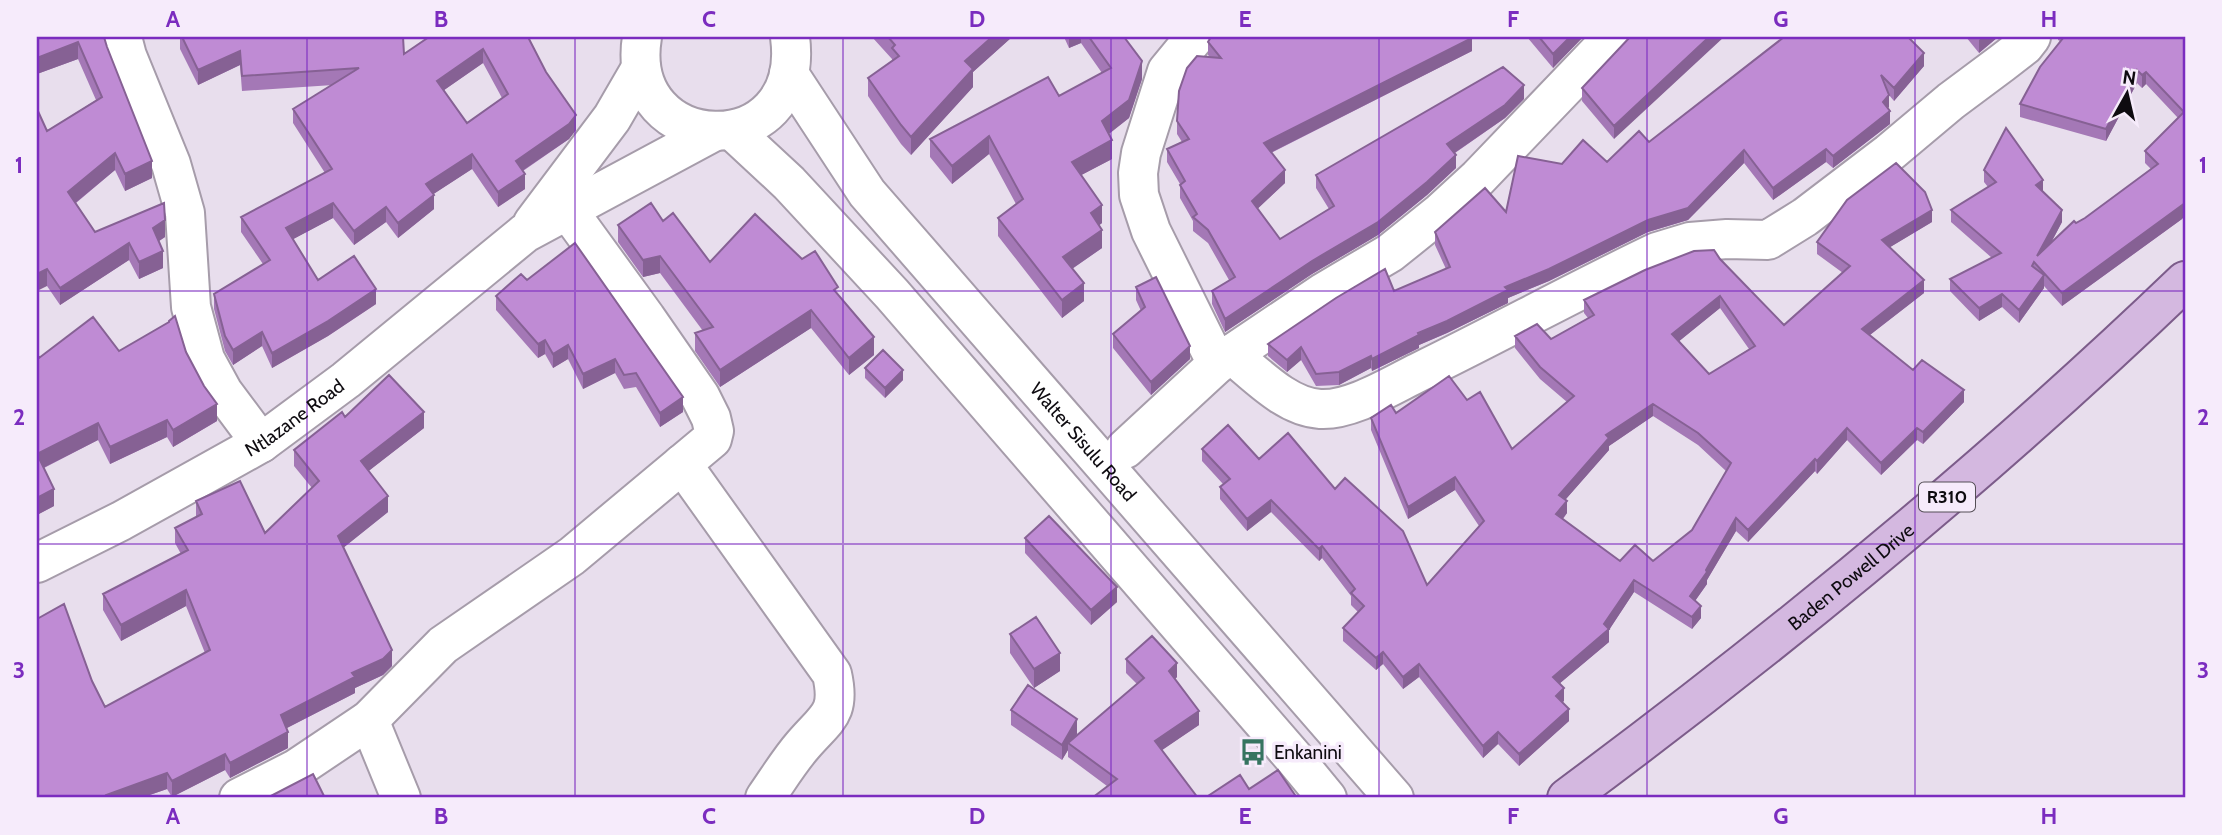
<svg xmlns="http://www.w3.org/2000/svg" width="2222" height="835" font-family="Cabin,sans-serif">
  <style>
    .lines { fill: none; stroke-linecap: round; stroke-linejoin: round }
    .minor-casing { stroke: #a69caa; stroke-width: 42 }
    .major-casing { stroke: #7c5c8a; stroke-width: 42 }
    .minor { stroke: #fff; stroke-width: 38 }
    .major { stroke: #d4b8e0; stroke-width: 38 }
    .wall { fill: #a478b6; fill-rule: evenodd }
    .shaded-wall { fill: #866194 }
    .building { fill: #bf8bd4; stroke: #866194; stroke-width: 2; fill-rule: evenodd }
    .grid { fill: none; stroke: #7b2cbf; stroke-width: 2; stroke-opacity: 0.55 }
    .labels { text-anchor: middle; stroke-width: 7; stroke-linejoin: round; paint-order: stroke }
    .shield { fill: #f6ebfb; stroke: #544e56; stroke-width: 2 }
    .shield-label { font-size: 18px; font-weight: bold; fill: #0e0b10 }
    .street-label { font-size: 19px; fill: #0e0b10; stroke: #f6ebfb }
    .poi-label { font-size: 19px; fill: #0e0b10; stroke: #f6ebfb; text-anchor: start }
    .neatline { fill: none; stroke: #7b2cbf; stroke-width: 2.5 }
    .grid-label { font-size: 23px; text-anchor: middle; font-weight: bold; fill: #7b2cbf }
  </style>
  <rect width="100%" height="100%" fill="#e8deed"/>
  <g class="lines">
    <defs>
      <g id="minor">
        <path d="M122,37l5,19 44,108 14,49 6,94 14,52 18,33 38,51"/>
        <path d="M642,37c-20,121 165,129 148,0"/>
        <path id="s1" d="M789,74l78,119 527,605"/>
        <path d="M732,130l57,53 103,111 402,464 33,40"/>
        <path d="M533,223l79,-105 29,-50"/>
        <path d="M1231,354c25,20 55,53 89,55 31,2 72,-24 99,-37 80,-39 158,-82 238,-120l33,-10 37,-3 41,1 37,-23 84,-64 62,-52 51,-38 22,-17 7,-9"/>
        <path d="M1217,364l107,-72 66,-39 51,-41 37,-34 135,-141"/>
        <path d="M1125,449l92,-85 -66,-133 -12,-36 -1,-22 3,-20 26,-82 28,-34"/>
        <path d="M682,464l150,210c9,40 -5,43 -29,71 -14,16 -26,36 -38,53"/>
        <path id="s2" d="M37,563l84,-42 140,-78 85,-63 179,-147 188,-101"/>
        <path d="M369,720l32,78"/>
        <path d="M239,798l57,-29 73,-49 74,-75 129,-89 140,-117 2,-8 -3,-13 -11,-22 -54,-78 -69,-95"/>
      </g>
      <g id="major">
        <path id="s3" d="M1567,798c216,-160 424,-331 618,-517"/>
      </g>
    </defs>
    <use href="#minor" class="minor-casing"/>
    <use href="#major" class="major-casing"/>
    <use href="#minor" class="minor"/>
    <use href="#major" class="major"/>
  </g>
  <path class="wall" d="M37,37l70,10 45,131 -27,13 -10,-21 -39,33 19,29 70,5 -6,4 4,27 -24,11 -10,-19 -69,45 -13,-19v-155l49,-31 -18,-41 -41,15z
    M180,37h223l1,17 124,-17 48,93 -7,9 -46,32 2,18 -27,18 -26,-38 -39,25 1,15 -36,29 -12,-16 -32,23 -21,-27 -40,21 25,41 58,24 -48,32 -56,32 -10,-22 -29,19 -8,-14 -11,-42v-15l49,-30 -22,-32v-15l84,-44 -32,-50v-14l40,-24 -91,6 -2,-26 -42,20 -18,-36zM483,63l19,35 -35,25 -23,-33z
    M872,37h140l-39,35v15l-62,68 -10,-11 -33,-48v-18l24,-17v-2z
    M1064,37h60l18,42 -13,39 -20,16 3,25 -31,16 21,48 -3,2 3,23 -30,21 12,32 -22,17 -64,-82v-18l18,-14 -27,-50 -37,30 -22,-27v-18l129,-43 43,-23 -21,-30 -12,5z
    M1527,37h56l-30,31z
    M1630,37l-16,102 -32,-38v-13z
    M1784,37l140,29 -30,35 -5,-6 -1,13 2,16 -57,44 -7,-6 -53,38 -29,-37 -56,57 -40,12 -99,49 -41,17v5l-61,30 -28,12v3l-47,23 -1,-3 -32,17 -23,1 -15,-26 -14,12 -19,-16v-12l178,-75 -11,-24v-13l71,-20 56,-48 45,-2 42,-20z
    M1966,37h32l-19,16z
    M2058,37h127l-3,182 -120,87 -18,-20v2l-25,35 -17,-16 -23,14 -29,-30v-12l42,-21 -41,-36v-12l37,-23 -4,-5v-12l59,21 19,31 -11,21 25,-20 9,-5 66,-49 -6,-6v-12l33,-33 -32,-34 -4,4 -5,-5 -31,58 -86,-24v-13l40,-63 -2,-1z
    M1208,42l264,9 -201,102 14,30 -28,26 23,30 49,-30 -13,-21v-13l208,-76 -19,19 -50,35 1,15 -29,27 -49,40 -66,39 -87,58 -13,-28v-13l17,-11 -21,-37 -15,-12v-10l-13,-23v-14l-13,-22v-13l15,-7 -5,-8v-13l33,-64 -2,-2z
    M663,221l47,41 128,33 36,60 -25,20 -38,-47 -91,59 -25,-36v-18l8,-2 -43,-58 -17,4 -25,-35v-17z
    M1932,222l-42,25 34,46 -54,42 43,35 51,32 -41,42 -6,-4 -36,35 -34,-35 -30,34 -2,-3 -67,71 -12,-11 -29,49v4l-12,17 6,17 -9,11 -58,-37 -25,38v12l-50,42 5,17 -2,1 7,19 -50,45 -21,-22 -15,14 -64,-81 -16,12 -20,-25 -7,6 -33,-29v-13l15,-16 -7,-7v-9l-29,-38 -3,3 -48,-49 -24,19 -27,-32v-12l3,-3 -21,-23v-12l57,10 76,30 92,96 52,-59 -24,-36 -47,29 -37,-89v-12l96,-18 45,49 55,-47 -27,-23 -25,-31v-12l36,3 37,-21 -4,-5v-13l136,-41 64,66 59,-52 -26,-19v-12zM1720,308l29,41 -40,25 -30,-33zM1653,416l45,29 28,26 -34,59 -39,31h-33l-57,-42 4,-6 -2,-13 44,-50v-4z
    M527,280l156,132 -23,15 -24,-40 -12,2 -9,-16 -32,16 -15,-30 -15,9 -8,-14 -7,4 -42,-48v-14z
    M1136,287l54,72 -39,36 -38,-47v-14l28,-23 -5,-11z
    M169,321l17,31 31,69 -44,26 -6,-10 -57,27 -12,-24 -54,28 10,38 -17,9v-162l2,5 80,-7 50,-29z
    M865,368l38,12 -18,18 -20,-20z
    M345,417l79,11 -56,43 20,41 -45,36 49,118 -9,9 -28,13v5l-68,35 1,20 -58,30 -5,-8 -53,27 -5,-8 -26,9 -49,-117 13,26 100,-54 -19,-47 -65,35 -18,-31v-16l78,-40 -6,-11v-15l21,-11v-16l69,32 47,-45 -18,-22v-16z
    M1025,538l92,64 -26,23 -66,-72z
    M1010,634l50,37 -26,17 -24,-35z
    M1126,659l51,18 -2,2 24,46 -92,61 -39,-29v-7l-6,10 -51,-35v-15l66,24 -2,3 62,-53 -11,-11z"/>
  <path class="shaded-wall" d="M992,37h20l-39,35v15l-62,68v-18l54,-76z
    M1069,37h12v6l-12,5z
    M1570,37h13l-30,31v-14z
    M1709,37h15l-110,102v-13z
    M1983,37h15l-19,16v-13z
    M1472,38v13l-208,105v-13z
    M78,42v17l-41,15v-16z
    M483,49v14l-46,32v-14z
    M240,51v14l-42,20v-15z
    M1924,53v13l-30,35v-13z
    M1142,61v18l-13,39 -27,21v-18z
    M2137,70v13l-31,58v-12z
    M2146,72v12l-4,4v-13z
    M1524,85v14l-19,19 -58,40v-14z
    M1889,95v12l-6,7v-12z
    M1890,111v13l-57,44v-12z
    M576,115v15l-7,9 -53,36v-14z
    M989,136v18l-37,30v-18z
    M1112,140v19l-40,21v-18z
    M1826,149v13l-53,38v-12z
    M1744,150v13l-56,57 -40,12 -99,49 -41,17v5l-61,30 -28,12v3l-47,23v-12l133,-72z
    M115,153v17l-47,39v-17z
    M472,154v15l-46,30v-15z
    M1456,155v13l-29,27 -49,40 -66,39 -87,58v-13z
    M152,161v17l-27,13v-17z
    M1285,170v13l-33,31v-13z
    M525,174v15l-27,18v-15z
    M2043,180v12l-7,-7z
    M434,195v14l-36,29v-15z
    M333,203v15l-47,25v-15z
    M2185,203v13l-3,3 -120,87v-13z
    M1102,205v18l-11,9v-19z
    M386,207v15l-32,23v-14z
    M1932,210v12l-50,30v-12z
    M2062,210v12l-24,45 -1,-11z
    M165,220v17l-12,8v-17z
    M1102,230v18l-39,27v-18z
    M129,243v17l-69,45v-17z
    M163,251v17l-24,11v-17z
    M660,256v17l-17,4v-17z
    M47,269v17l-10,5v-17z
    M2044,275v13l-25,35v-13z
    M1924,280v13l-62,48v-12z
    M1084,283v18l-22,17v-18z
    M376,289v15l-48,32 -56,32v-15z
    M2002,294v13l-23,14v-13z
    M1720,296v12l-48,39v-13z
    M811,310v18l-91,59v-17z
    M262,332v14l-29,19v-15z
    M874,337v18l-25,20v-17z
    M545,340v14l-7,4v-14z
    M568,345v14l-15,9v-14z
    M1190,346v13l-39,36v-13z
    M1301,347v13l-14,12v-12z
    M1371,356v12l-32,17v-13z
    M615,359v14l-32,16v-15z
    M903,370v10l-18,18v-10z
    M1964,390v12l-41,42v-12z
    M683,397v15l-23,15v-14z
    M217,404v17l-44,26v-17z
    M1653,404v12l-44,30v4l-50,57v-12l47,-60z
    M424,412v16l-63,49v-16z
    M167,420v17l-57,27v-17z
    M98,423v17l-61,31v-17z
    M1847,428v12l-30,34v-13z
    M1917,428v12l-36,35v-12z
    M1815,459v12l-67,71v-12z
    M1455,477v13l-47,29v-12z
    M54,489v17l-17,9v-17z
    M388,496v16l-50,40v-16z
    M1271,500v12l-24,19v-12z
    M1567,501v12l-11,14v-13z
    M1736,518v13l-29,49v4l-17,24v-12z
    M1322,546v12l-3,3v-12z
    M1634,580v12l-25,38v12l-56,47v-12l51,-53z
    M1117,587v15l-26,23v-15z
    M186,590v16l-65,35v-16z
    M1701,606v12l-9,11v-12z
    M392,650v16l-9,9 -28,13v5l-74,38v-16z
    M1383,652v12l-7,6v-12z
    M1060,653v18l-26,17v-19z
    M1177,663v14l-8,8v-14z
    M1419,664v13l-16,12v-12z
    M1564,688v13l-8,7v-12z
    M1569,709v12l-50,45v-12z
    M1199,711v14l-44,30v-14z
    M1077,719v15l-6,11 -3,-2v7l-6,10v-15z
    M288,732v16l-58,30v-15z
    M1498,732v12l-15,14v-12z
    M225,754v16l-53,27v-16z
    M167,773v16l-26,9h-35v-3z"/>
  <path class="building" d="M37,37h67l3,10 45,114 -27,13 -10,-21 -47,39 27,40 69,-29 1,17 -12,8 10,23 -24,11 -10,-19 -69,45 -13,-19 -10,5v-165l10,22 55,-34 -24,-55 -41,16z
    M182,37h221l1,17 25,-17h99l18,35 30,43 -7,9 -53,37 9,13 -27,18 -26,-38 -46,30 8,11 -36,28 -12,-16 -32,24 -21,-28 -47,25 32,52 36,-24 22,33 -48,32 -56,32 -10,-21 -29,18 -8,-14 -11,-42 56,-34 -29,-43 91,-48 -39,-60 66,-41 -117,8 -2,-25 -42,19zM483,49l25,45 -41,29 -30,-42z
    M888,37h104l-27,24 8,8 -62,68 -10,-12 -33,-47 31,-22 -7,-8 3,-3z
    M1089,37h35l18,24 -13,39 -27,21 10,19 -40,22 30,43 -11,8 11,17 -39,27 21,26 -22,17 -64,-82 25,-19 -34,-63 -37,30 -22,-27 118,-62 11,19 52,-28z
    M1211,37l261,1 -208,105 21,27 -33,31 28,38 54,-33 -18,-31 187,-108 21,18 -19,20 -58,39 9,11 -29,27 -49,40 -66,39 -87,58 -13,-28 23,-14 -27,-47 -15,-13 4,-3 -17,-29 5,-4 -18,-32 22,-10 -12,-18 2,-30 8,-23 10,-12 24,2 -13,-16z
    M1539,37h31l-17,17z
    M1630,37h79l-95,89 -32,-38z
    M1784,37h124l16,16 -30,35 -13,-13 8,20 -6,7 7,9 -57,45 -7,-7 -53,39 -29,-38 -56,58 -40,12 -99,49 -44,18 3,3 -61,31 -29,12 1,2 -47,24 -1,-3 -32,16 -23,2 -15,-27 -14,13 -19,-16 68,-46 49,-29 9,22 56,-24 -15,-35 50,-44 21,24 12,-56 44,8 21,-24 24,22 32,-31 10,11z
    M2064,37h121v166l-123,90 -28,-31 -2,4 12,9 -25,35 -17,-16 -23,14 -29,-29 51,-26 -50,-43 45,-28 -12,-12 22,-42 37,52 -7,5 26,25 -25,46 37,-35 2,2 9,-5 73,-54 -13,-13 39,-39 -38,-40 -4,3 -5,-5 -31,59 -86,-25 20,-37z
    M1896,163l29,29 7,18 -50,30 42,40 -62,49 51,41 9,-10 42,30 -41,42 -6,-4 -36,35 -34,-35 -30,33 -2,-2 -67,71 -12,-12 -30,52 1,2 -17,24 11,10 -9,11 -58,-37 -30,44 5,5 -56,48 11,11 -8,8 13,13 -50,45 -21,-22 -15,14 -64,-82 -16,13 -20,-25 -7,6 -33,-30 21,-22 -13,-13 4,-4 -33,-43 -3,3 -48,-49 -24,19 -27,-32 10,-8 -28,-30 26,-24 31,34 29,-26 47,56 10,-11 58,53 24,54 57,-64 -29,-44 -47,30 -37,-89 20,-13 5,8 53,-37 18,24 13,-8 32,57 62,-53 -34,-29 -25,-31 22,-12 14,15 43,-24 -10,-15 61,-30 49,-19 20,-1 6,9 64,66 66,-59 -33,-24 30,-42zM1720,296l35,50 -46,28 -37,-40zM1653,404l45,29 33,30 -39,67 -39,31 -18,-16 -15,16 -64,-47 11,-13 -8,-6 50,-57 -3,-3z
    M651,203l12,18 10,-8 37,49 45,-48 47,45 13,-8 23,36 -4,3 40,47 -25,21 -38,-48 -91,60 -25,-37 18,-6 -53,-71 -17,4 -25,-35z
    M575,243l108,154 -23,16 -24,-40 -12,2 -9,-16 -32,15 -15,-29 -15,9 -8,-14 -7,4 -42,-48 25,-22 6,6z
    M1156,277l34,69 -39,36 -38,-48 32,-27 -9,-20z
    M175,316l11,36 18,34 13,18 -44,26 -6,-10 -57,27 -12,-24 -61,31 17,35 -17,9v-145l2,5 54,-41 26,34 50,-29v-1z
    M883,350l20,20 -18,18 -20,-20z
    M389,375l35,37 -63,49 27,35 -50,40 54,114 -9,9 -31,14 3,4 -74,38 7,17 -58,31 -5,-9 -53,27 -5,-8 -61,22 1,3h-70v-179l27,-15 28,77 13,26 105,-57 -24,-60 -65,35 -18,-31 85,-44 -13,-22 27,-14 -6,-13 44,-20 25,52 54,-52 -25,-31 48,-38 3,5z
    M1049,516l68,71 -26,23 -66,-72z
    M1036,617l24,36 -26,16 -24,-35z
    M1152,636l25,27 -8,8 30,40 -44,30 43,57h-106l25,-19 -49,-36 76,-65 -18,-19z
    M1028,685l49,34 -15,26 -51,-35z
    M1278,770l19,28h-92l35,-23 9,14z
    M313,774l12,24h-58z"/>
  <path class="grid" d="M307,37v761M575,37v761M843,37v761M1111,37v761M1379,37v761M1647,37v761M1915,37v761M37,291h2148M37,544h2148"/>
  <defs>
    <symbol id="bus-bare" viewBox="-9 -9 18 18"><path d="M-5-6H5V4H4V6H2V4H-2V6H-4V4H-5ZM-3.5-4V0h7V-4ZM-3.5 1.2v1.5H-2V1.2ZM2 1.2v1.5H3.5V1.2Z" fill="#367460" stroke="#f6ebfb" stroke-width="2.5" paint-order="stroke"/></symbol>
  </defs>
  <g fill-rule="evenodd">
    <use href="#bus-bare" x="1234" y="733" width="38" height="38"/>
  </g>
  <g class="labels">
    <rect class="shield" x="1919" y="482.5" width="56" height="29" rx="5"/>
    <g class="shield-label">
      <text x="1947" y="503">R310</text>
    </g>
    <g class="street-label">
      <text dy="7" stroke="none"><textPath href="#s2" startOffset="296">Ntlazane Road</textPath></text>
      <text dy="7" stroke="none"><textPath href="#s1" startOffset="472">Walter Sisulu Road</textPath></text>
      <text dy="7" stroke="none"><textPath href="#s3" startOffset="360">Baden Powell Drive</textPath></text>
    </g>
    <g class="poi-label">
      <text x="1274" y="759">Enkanini</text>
    </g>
  </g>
  <rect width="2222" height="835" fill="none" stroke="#f6ebfb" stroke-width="77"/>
  <g transform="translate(2127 94) rotate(8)" stroke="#f6ebfb" stroke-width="5" paint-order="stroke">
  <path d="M0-5L12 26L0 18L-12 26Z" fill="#0e0b10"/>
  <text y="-10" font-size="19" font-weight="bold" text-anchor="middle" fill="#0e0b10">N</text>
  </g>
  <rect x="38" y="38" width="2146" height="758" class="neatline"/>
  <g class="grid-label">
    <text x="173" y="27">A</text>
    <text x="441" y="27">B</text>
    <text x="709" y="27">C</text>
    <text x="977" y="27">D</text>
    <text x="1245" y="27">E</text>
    <text x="1513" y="27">F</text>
    <text x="1781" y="27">G</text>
    <text x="2049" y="27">H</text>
    <text x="19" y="173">1</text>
    <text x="2203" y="173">1</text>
    <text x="19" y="425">2</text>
    <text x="2203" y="425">2</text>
    <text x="19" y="678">3</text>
    <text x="2203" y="678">3</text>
    <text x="173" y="824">A</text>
    <text x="441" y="824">B</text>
    <text x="709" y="824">C</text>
    <text x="977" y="824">D</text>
    <text x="1245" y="824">E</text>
    <text x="1513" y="824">F</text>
    <text x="1781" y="824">G</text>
    <text x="2049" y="824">H</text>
  </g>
</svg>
